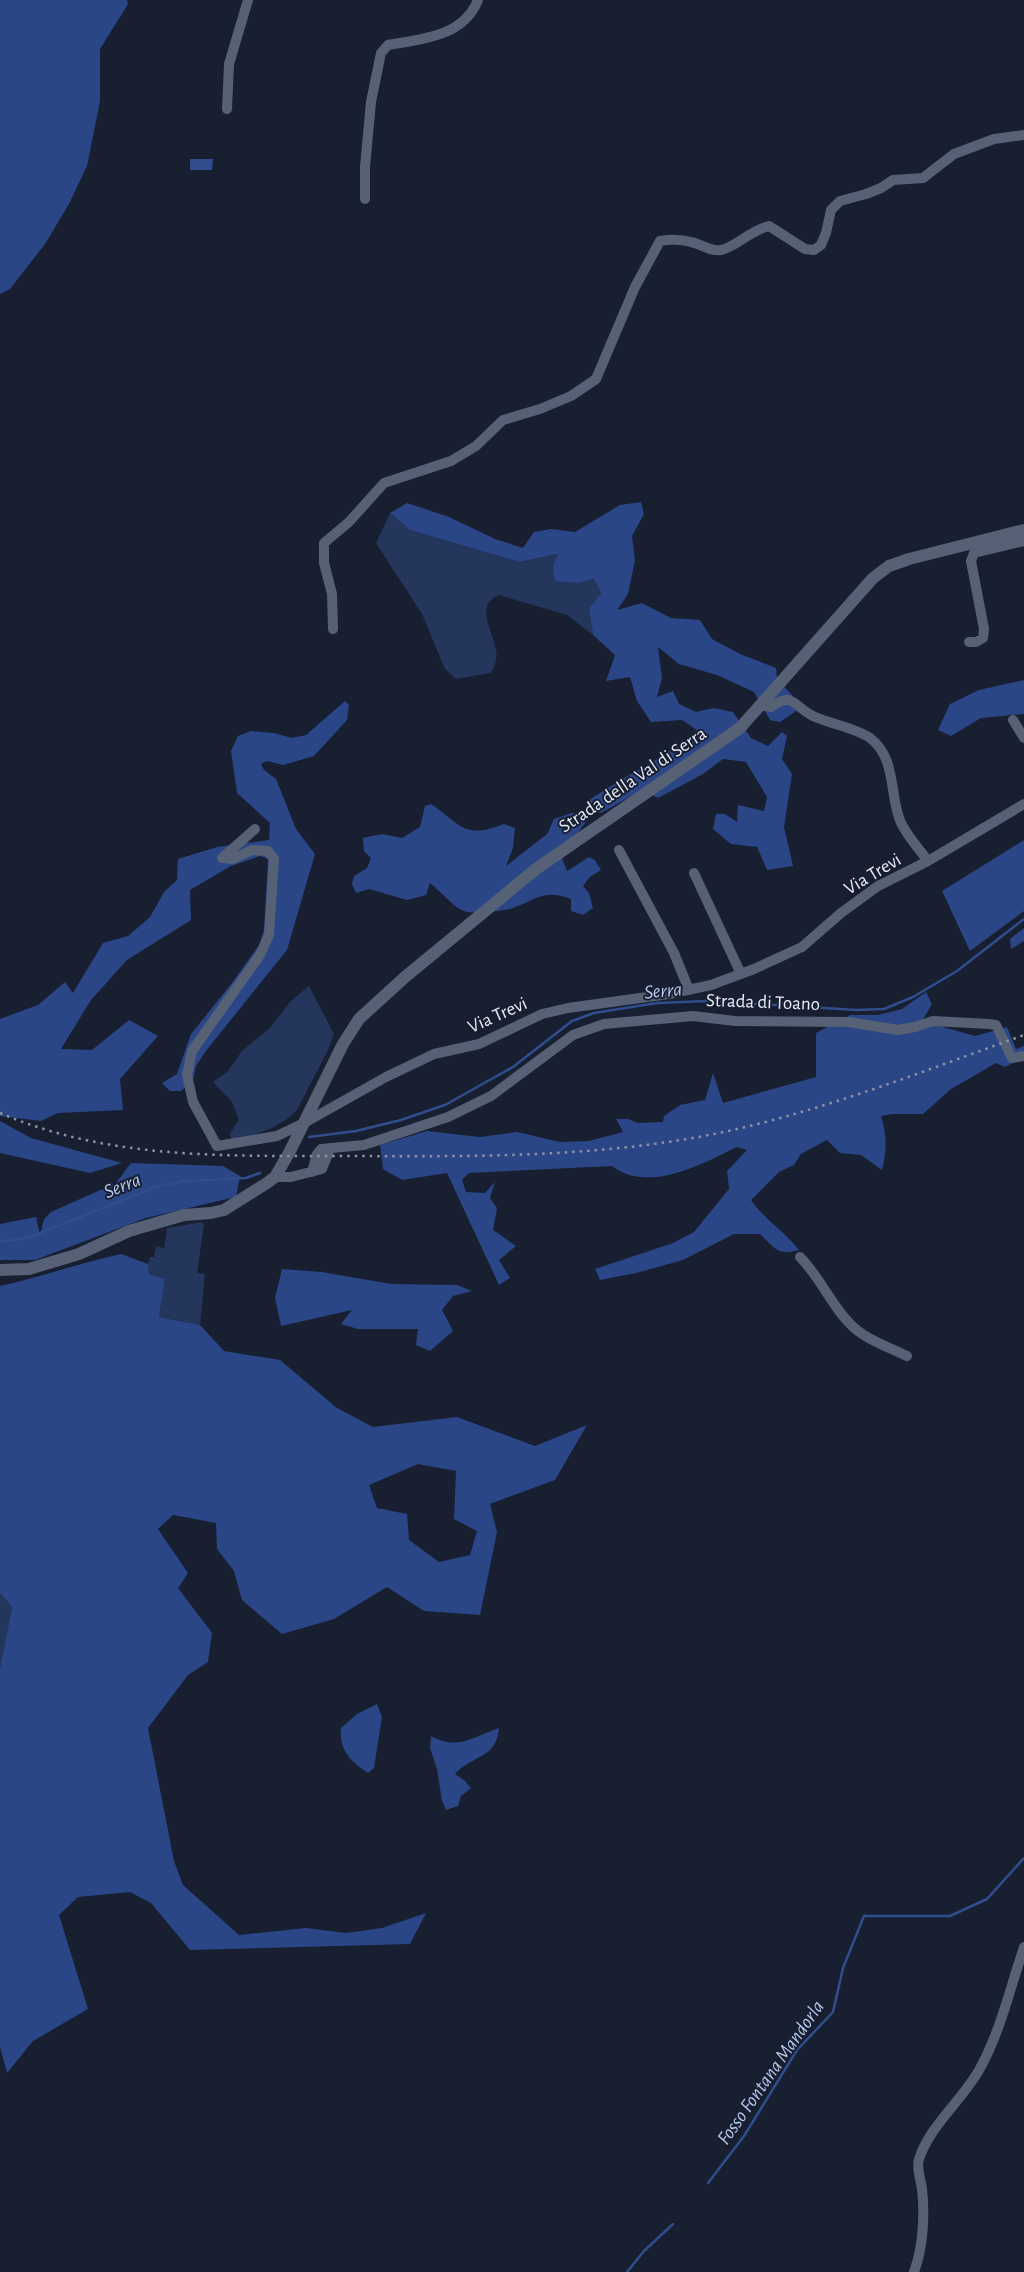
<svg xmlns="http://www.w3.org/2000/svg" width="1024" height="2272" font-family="'Alegreya Sans',sans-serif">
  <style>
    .green { fill: #24365c }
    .forest { fill: #2a4687; fill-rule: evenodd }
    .water { fill: #304d8e }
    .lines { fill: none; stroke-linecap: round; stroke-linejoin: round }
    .stream { stroke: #304d8e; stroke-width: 2.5 }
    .minor { stroke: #576175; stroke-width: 10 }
    .tertiary { stroke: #576175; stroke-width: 12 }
    .rail { stroke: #8d93a2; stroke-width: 2.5; stroke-dasharray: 2.5 5; stroke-linecap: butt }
    .labels { text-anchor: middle; stroke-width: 4; stroke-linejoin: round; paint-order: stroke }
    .street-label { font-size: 19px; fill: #e5ebf7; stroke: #171f30 }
    .water-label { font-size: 20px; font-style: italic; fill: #b4c7ed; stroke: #171f30 }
  </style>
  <rect width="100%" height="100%" fill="#171f30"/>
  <path class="green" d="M390,513l20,17 109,32 40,-8 19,29 16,-4 7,14 -12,15 4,27 -26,-20 -68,-20c-25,10 -6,36 -3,55 2,9 -1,15 -5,23l-35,6 -11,-10 -23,-55 -46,-71z
    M309,986l25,48 -6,16 -31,60 -11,10 -14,8 -32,12h-9l-1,-7 9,-13 -7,-18 -19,-20 14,-10 15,-21 28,-23 20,-26z
    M202,1222l2,3 -7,48 8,1 -5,51 -41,-8 6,-38 -16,-5 -1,-10 2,-7h4l2,-11 8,2 3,-20z
    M0,1593l12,14 -12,61z"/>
  <path class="forest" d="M0,0h127l1,4 -28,45v52l-13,65 -18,38 -24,40 -35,45 -10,5z
    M641,502l3,12 -12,22 3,24 -7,34 -11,16 25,-7 29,15 29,2 12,19 28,15 36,14 1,11 15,16 4,16 -16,11 -10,-2 -16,-28 -37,-17 -38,-11 -21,-17 4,31 -5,19 16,-6 6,13 17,8 18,-4 19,4 18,26 17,8 14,-14 5,4 -5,23 10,15 -8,53 9,39 -26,4 -10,-23 -26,-3 -18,-15 3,-15h9l12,8 1,-17 26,6 3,-14 -21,-35 -23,-3 -20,15 -45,24 -16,-8 -41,23 -11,-3 -1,-10c35,-24 76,-42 108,-70l-15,-10 -31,2 -14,-21 -7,-24 -24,4 9,-26 -22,-20 -4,-27 12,-15 -7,-14 -16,4 -23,-2 -2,-15 5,-12 -39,8 -109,-32 -20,-17 17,-10 42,14 46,22 28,9 11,-16 17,-3 24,3 45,-27z
    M1024,680v34l-43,4 -30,18 -13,-6 12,-26 29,-14z
    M345,701l4,4 -2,15 -33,36 -31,9 -16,-4 -6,3 3,6 12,9 20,50 19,25 -28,96 -82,102 -9,14 -3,15 -12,10h-11l-8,-8 15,-9 14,-40 41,-51 27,-38 5,-15 4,-71 -8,-3 -29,10 -41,24 1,30 -64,40 -36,40 -30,49 31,1 37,-30 29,16 -38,43 3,31 -65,3 -17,8 -41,-5v-97l38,-14 27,-23 8,11 30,-50 25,-7 22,-19 14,-25 13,-12 1,-21 39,-12 52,-7 1,-17 -33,-30 -6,-42 7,-15 13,-5 23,2 18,5 14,-3z
    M431,804c30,20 32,36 73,20l11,4 -2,20 -7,18 41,-32 7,-15 18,-6 18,2 -28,43 5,13 22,-14 6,3 6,10 -11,7 -7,9 6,7 4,15 -10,7 -12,-4v-12c-28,-10 -33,0 -58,9 -7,3 -38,5 -46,4 -13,-3 -25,-20 -37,-29l-4,12 -19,5 -38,-11 -13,4 -4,-9 2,-8 13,-8 4,-10 -7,-7 -1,-13 19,-4 20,4 18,-11 5,-21z
    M1024,840v71l-54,40 -28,-60z
    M1024,928v13l-13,8 -1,-10z
    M926,992l6,12 -10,17 53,15 32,-9 9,22 8,-3v12l-19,9 -9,-4 -45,26 -28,25h-31l-11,2c6,19 6,34 1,54l-21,-15 -21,-2 -13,-13 -26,14 -7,11 -15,7 -28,28c13,19 33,31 48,50 -22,6 -24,-2 -39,-16h-26l-51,26 -47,13 -36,7 -5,-11 78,-26 21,-11 35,-43 -2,-18 20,-21 -10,-3c-35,17 -89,47 -125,19l-143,7 -7,7 4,12 19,1 10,-11 -5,16 7,10 -4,22 23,16 -17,14 11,18 -11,7 -52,-112 -45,7 -19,-11 -3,-24 47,-14 53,6 37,-5 43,10 29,-1 34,-9 -7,-13h12l10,4 25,-1 1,-6 16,-11 25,-5 8,-27 10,30 93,-26v-44l34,-18h28l24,-6z
    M0,1121l31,17 91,25 -32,10 -90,-20z
    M131,1163l92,3 17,10 -4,21 -90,21 -111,42h-35v-36l36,-7 4,18 4,-16 7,-7 65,-29z
    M121,1254l27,10 1,10 16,5 -6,38 41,8 24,26 56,9 57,48 36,19 84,-10 78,29 52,-21 -32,55 -65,24 7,28 -17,83 -56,-4 -37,-24 -53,32 -52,15 -40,-34 -8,-29 -17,-22 -1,-26 -43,-8 -15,14 30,44 -10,15 34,45 -4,29 -20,13 -40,53 26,133 9,24 56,50 67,-7 40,5 36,-5 44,-15 -16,31 -220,6 -39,-47 -21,-11 -52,5 -19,18 29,94 -55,32 -26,32 -7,-26v-379l12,-61 -12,-14v-307c41,-9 80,-23 121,-32zM418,1464l38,7 -2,48 23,12 -7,24 -31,7 -30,-22 -2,-26 -30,-6 -8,-23z
    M282,1269l40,3 69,12 66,1 15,6 -19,5 -11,14 11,21 -23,20 -14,-6 2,-16h-60l-17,-5 11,-14 -71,16 -6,-28z
    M377,1704l5,13 -8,51 -6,5c-18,-12 -29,-23 -27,-45l16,-14z
    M499,1728c-3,32 -26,26 -44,46l9,6 7,8 -10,8 -3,10 -12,4 -4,-9 -5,-32 -7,-21 1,-12c27,15 42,1 68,-8z"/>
  <path class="water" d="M190,159h23l-1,11h-22z"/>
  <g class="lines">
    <path class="stream" d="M309,1137l47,-6 45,-11 44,-15 68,-38 59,-46 22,-8 63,-10 50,-2 150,9 27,-1 29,-12 44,-26 67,-52
      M0,1242l30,-5 126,-50 29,-6 61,-3 14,-5
      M708,2183l36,-47 53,-86 36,-38 10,-44 21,-52h86l37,-17 37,-41
      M627,2272l17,-21 29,-27"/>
    <path class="minor" d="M227,109l2,-45 19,-64
      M365,199v-32l6,-65 10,-49 7,-8c34,-6 75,-8 90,-45
      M333,629l-1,-35 -8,-31v-20l25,-21 35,-39 67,-22 25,-15 27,-26 37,-11 31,-13 25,-17 39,-92 25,-46c11,-2 21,-2 31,1 10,2 20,10 30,8 15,-3 28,-19 48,-24l36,23 9,1 7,-5 5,-12 5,-23 9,-9 26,-7 15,-6 12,-8 30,-2 31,-24 40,-15 30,-4
      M969,642h7l7,-4 1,-9 -13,-68 3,-8 50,-12
      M760,705l11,2c22,-16 22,-1 42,9 17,8 43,12 57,22 27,20 19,58 31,85 7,14 18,26 27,38
      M1013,720l11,18
      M255,829l-33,29 11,1 19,-9 16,1 6,8 -5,76 -9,20 -68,96 -5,24 6,27 24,44 60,-10 29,-14 80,-45 48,-23 45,-10 63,-30 26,-6 101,-14 42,-9 43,-16 48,-22 39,-34 37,-27 50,-25 96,-57
      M619,850l55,103 15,37
      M694,873l47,101
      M312,1172l5,-18 4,-5 43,-4 84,-28 43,-21 82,-61 31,-11 89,-8 42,5 114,1 49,8 17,-3 18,-6 56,3 7,1 16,33 12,-2
      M275,1177h16l31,-8 8,-20
      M800,1257c22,22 34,55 58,74 14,11 33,17 49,25
      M914,2272c9,-24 11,-57 8,-83 -1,-9 -6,-21 -3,-30 11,-33 41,-57 59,-87 22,-38 32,-84 46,-125"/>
    <path class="tertiary" d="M0,1270l29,-1 50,-15 50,-23 55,-16 27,-2 13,-3 43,-27 8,-6 14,-24 54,-109 16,-25 46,-42 131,-108 204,-141 133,-150 16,-12 20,-7 115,-29"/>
    <path class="rail" d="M0,1113c103,44 211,43 321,43 133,0 266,4 398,-23 104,-22 205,-62 305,-98"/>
  </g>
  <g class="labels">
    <g class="street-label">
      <text transform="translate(632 779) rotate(-34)" y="7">Strada della Val di Serra</text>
      <text transform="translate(872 873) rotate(-31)" y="7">Via Trevi</text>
      <text transform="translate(763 1001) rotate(2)" y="7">Strada di Toano</text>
      <text transform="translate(497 1014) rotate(-24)" y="7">Via Trevi</text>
    </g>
    <g class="water-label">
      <text transform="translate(663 990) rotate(-5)" y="7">Serra</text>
      <text transform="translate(122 1185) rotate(-22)" y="7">Serra</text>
      <text transform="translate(770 2072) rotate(-55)" y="7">Fosso Fontana Mandorla</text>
    </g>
  </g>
</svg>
